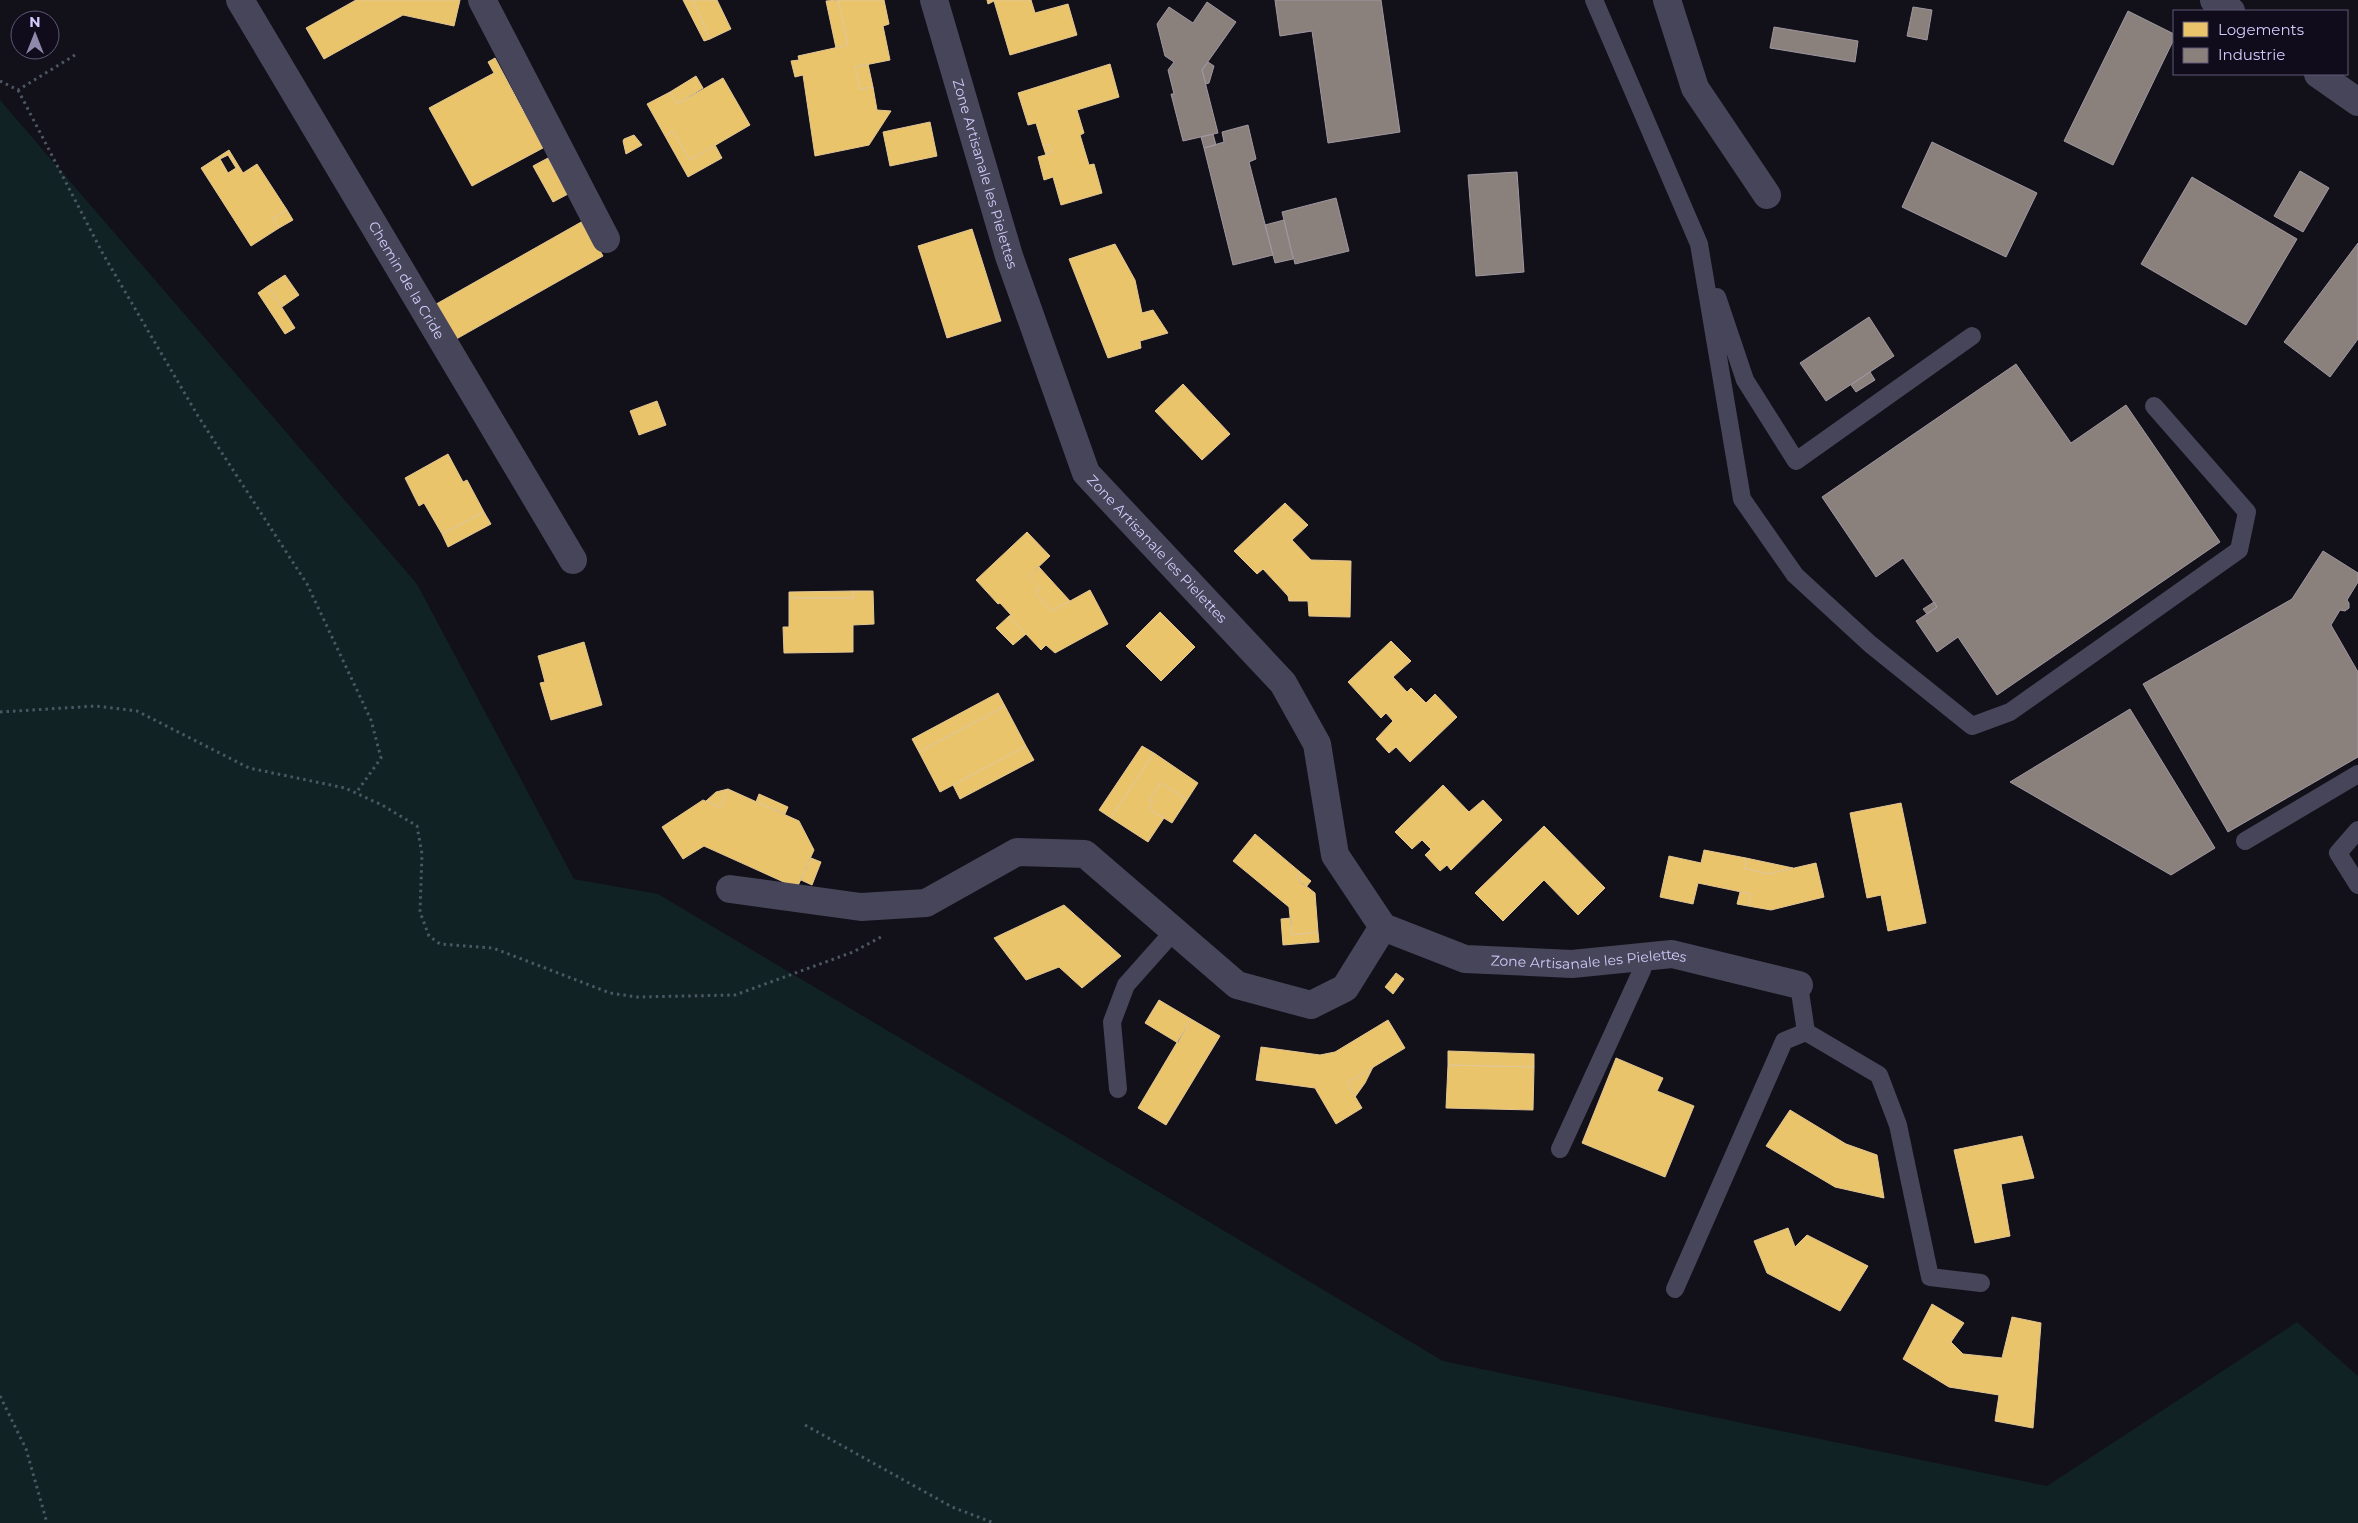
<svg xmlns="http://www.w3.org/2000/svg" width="2358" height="1523" font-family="Montserrat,sans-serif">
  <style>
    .green { fill: #102224 }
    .homes { fill: #e9c46a; stroke: #e2c696; fill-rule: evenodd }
    .industry { fill: #8a817c; stroke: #a097a2 }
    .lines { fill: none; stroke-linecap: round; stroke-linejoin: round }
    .path { stroke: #4b5763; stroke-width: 3; stroke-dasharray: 2.5 4; stroke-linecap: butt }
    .service { stroke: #474559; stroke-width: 18 }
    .minor { stroke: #474559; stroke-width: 28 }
    .labels { text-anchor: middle; stroke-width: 5; stroke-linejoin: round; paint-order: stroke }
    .street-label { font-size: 14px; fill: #d2cbfc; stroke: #100c1c }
  </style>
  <rect width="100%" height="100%" fill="#121018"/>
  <path class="green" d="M0,100l417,484 157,295 84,15 785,467 604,125 250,-164 61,54v147h-2358z"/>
  <path class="homes" d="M356,0h104l-6,26 -51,-11 -79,44 -18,-31z
    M683,0h10l17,39 -6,2z
    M693,0h24l14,29 -21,10z
    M838,0h46l5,24 -6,2 7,34 -35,7 5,22 13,-2 4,23 14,1 -22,34 -54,11 -12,-81 -8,2 -4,-16 8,-1 -1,-4 50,-11z
    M838,0l10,45 -12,3 -10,-47z
    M987,0h44l4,13 33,-9 9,31 -67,20 -16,-54 -6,3z
    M495,58l48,90 -71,38 -43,-78 65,-35 -6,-11z
    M868,64l5,23 -13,2 -5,-22z
    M1110,64l9,33 -42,13 7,23 -4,2 9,30 5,-1 8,29 -41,12 -8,-28 -9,3 -6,-23 14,-4 -3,-9 -6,2 -7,-23 -8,2 -10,-32z
    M696,76l7,12 -26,16 -7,-12z
    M723,78l27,47 -60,35 -17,-29 -8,5 -18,-32 23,-12 7,12z
    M930,122l7,34 -47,10 -7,-34z
    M673,131l17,29 25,-15 7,13 -34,19 -23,-41z
    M634,135l8,10 -16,9 -3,-13 1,-2z
    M1049,144l3,9 -6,2 -3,-9z
    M229,150l14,23 14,-9 30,46 -14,8 6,10 -28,18 -50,-78zM228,155l8,13 -8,5 -8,-14z
    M548,158l20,36 -15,8 -20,-36z
    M287,210l6,10 -14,8 -6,-10z
    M583,221l20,35 -152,86 -20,-35z
    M972,229l29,92 -54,17 -29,-92z
    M1115,244l20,36 7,33 11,-3 15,23 -28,8 1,7 -33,10 -39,-99z
    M285,275l14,20 -17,12 -14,-21z
    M268,286l27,42 -10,6 -27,-41z
    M1183,384l47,50 -28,26 -47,-49z
    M657,401l9,24 -27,10 -9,-24z
    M448,454l15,28 4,-2 17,32 -42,22 -18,-31 -5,3 -14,-28z
    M1285,503l23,22 -16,15 19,20 40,1 -1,56 -41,-1 -1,-15h-19l-1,-5 -25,-27 -6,5 -23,-23z
    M484,512l7,12 -43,23 -6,-13z
    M1027,532l23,24 -21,20 12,12 -6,5 17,18 38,-21 18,34 -53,29 -9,-8 -5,5 -32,-34 2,-1 -11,-12 -2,1 -22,-24z
    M1039,567l31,34 -18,10 -17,-18 6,-5 -12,-12z
    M853,591h20l1,33 -21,1v27l-69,1 -1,-26h6v-29h64z
    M853,591v7h-64v-6z
    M1160,612l35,35 -34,34 -35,-35z
    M1009,616l17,18 -13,11 -17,-17z
    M1391,641l20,20 -18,16 14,15 4,-4 15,15 9,-9 22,23 -47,45 -14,-15 -7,6 -13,-14 17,-18 -7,-8 -5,5 -33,-36z
    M584,642l18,63 -51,15 -11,-37 5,-1 -7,-26z
    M998,693l7,13 -86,46 -7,-13z
    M1005,706l21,40 -86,46 -21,-40z
    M1026,746l8,14 -74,39 -7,-14z
    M1142,746l12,7 -43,65 -12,-8z
    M1154,753l44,30 -11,17 -26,-17 -12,17 4,2 -4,7 15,9 -16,24 -37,-24z
    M1161,783l26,17 -15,23 -23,-14 4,-7 -4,-2z
    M1443,785l26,27 14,-12 19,20 -51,50 -4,-5 -7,6 -15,-16 6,-6 -9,-9 -10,9 -17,-17z
    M728,789l71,32 15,29 -17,38 -93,-42 -21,13 -21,-32 41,-27 17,7z
    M728,789l-8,18 -14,-6 10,-9z
    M759,794l29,13 -3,7 -29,-12z
    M1901,803l25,120 -38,8 -7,-36 -14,3 -17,-85z
    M1544,826l61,62 -27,27 -34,-35 -41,41 -28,-28z
    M1255,834l45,38 -4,6 19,15 3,39 -26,3 -3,-28 -56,-46z
    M1704,850l42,8 -2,10 24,6 48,-11 8,34 -53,13 -23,-4 3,-12 -53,-11 -5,21 -33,-7 9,-41 32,7z
    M811,858l10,4 -9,23 -11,-5z
    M1746,858l47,10 -25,6 -24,-6z
    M1300,872l11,9 -5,6 -10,-9z
    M1740,892l11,2 -3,12 -11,-2z
    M1064,905l57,51 -39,32 -23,-21 -33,13 -32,-42z
    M1291,918l1,17 26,-3 1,10 -36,3 -2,-26z
    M1396,973l8,6 -11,15 -8,-7z
    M1159,1000l32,19 -13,24 -33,-20z
    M1191,1019l29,17 -54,89 -28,-17z
    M1388,1020l17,28 -58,35 15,25 -26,16 -21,-36 -59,-8 5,-33 59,8 15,-3z
    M1448,1051l86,3v13l-86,-2z
    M1616,1058l47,20 -6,13 37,15 -29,71 -83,-34z
    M1448,1065l86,2 -1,43 -87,-2z
    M1373,1067l-8,16 -10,14 -8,-14z
    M1790,1110l56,34 31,11 7,43 -49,-11 -69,-41z
    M2022,1136l12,42 -33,6 9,52 -35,7 -21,-93z
    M1788,1228l7,19 12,-12 61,31 -28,45 -73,-38 -13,-32z
    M1932,1304l32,19 -13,19 12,12 39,4 10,-41 29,6 -8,105 -38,-7 4,-26 -50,-8 -46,-28z"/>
  <path class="industry" d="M1275,0h106l19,132 -72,11 -16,-112 -32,5z
    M1207,2l29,20 -34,48 16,63 -35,8 -12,-47h3l-6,-24 6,-8 -9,-6 -8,-32 12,-17 24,16z
    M1913,7l19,3 -5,30 -20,-4z
    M2128,11l46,23v5l-61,126 -49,-24z
    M1774,27l84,14 -3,21 -85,-14z
    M1208,62l6,4 -5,17 -3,1 -4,-14z
    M1248,125l8,34 -7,3 24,93 -40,10 -29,-117 20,-6 -2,-10z
    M1213,134l3,11 -12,3 -3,-11z
    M1932,142l105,51 -31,64 -104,-50z
    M2300,171l29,17 -26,44 -29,-16z
    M1517,172l7,100 -48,4 -8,-101z
    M2192,177l105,62 -51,86 -105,-61z
    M1336,198l13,53 -54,13 -13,-52z
    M1284,220l9,39 -18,4 -10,-38z
    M2358,243v96l-28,38 -46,-35z
    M1869,317l25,39 -68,45 -26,-38z
    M2016,364l55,79 55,-38 94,137 -223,153 -39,-58 -21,15 -21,-31 21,-14 -34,-49 -27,19 -54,-80z
    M1870,372l5,8 -19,12 -5,-7z
    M2323,551l35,22v9l-11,18 2,3v5l-4,3 -5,-1 -9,15 27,47v85l-130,75 -85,-148 149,-85z
    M1934,602l3,5 -10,7 -4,-5z
    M2130,709l85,139 -44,27 -161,-93z"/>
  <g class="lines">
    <path class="path" d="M0,81l18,9 57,-35
      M18,90l85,164 95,162 109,168 64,136 10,38 -25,35
      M0,712l96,-6 41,5 112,57 96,20 37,17 35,21 5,28 -2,58 9,24 11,8 53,4 117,45 27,4 98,-2 118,-43 28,-15
      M0,1396l26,53 21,74
      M805,1425l147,82 42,16"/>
    <path class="service" d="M1594,0l105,244 43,255 53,76 75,69 102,82 38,-14 229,-162 8,-38 -93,-106
      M1717,297l28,83 51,81 176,-125
      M2358,830l-20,23 20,32
      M2245,841l113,-67
      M1799,985l7,47 73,43 19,50 32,152 51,6
      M1118,1089l-6,-67 14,-37 48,-54
      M1560,1149l82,-179 3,-13
      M1675,1289l109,-248 22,-9"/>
    <g class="minor">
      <path id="s1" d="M240,0l333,560"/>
      <path d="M482,0l124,239"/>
      <path id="s2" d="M934,0l75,256 77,217 197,210 34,61 18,111 48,72 82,32 107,5 100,-10 127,31"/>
      <path d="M1667,0l28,88 72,107"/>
      <path d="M2214,0l17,11"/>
      <path d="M2318,74l40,28"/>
      <path d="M730,889l131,18 65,-4 91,-51 68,2 152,131 74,20 34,-17 38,-61"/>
    </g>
  </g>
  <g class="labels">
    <g class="street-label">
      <text dy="5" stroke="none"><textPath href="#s2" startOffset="181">Zone Artisanale les Pielettes</textPath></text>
      <text dy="5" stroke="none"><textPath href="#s1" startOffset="326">Chemin de la Cride</textPath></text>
      <text dy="5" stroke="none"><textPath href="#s2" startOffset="601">Zone Artisanale les Pielettes</textPath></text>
      <text dy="5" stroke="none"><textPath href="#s2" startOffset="1266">Zone Artisanale les Pielettes</textPath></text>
    </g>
  </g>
  <rect x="2173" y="10" width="175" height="65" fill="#100c1c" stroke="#5e5876"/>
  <rect x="2183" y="22" width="25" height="15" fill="#e9c46a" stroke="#5e5876"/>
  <text x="2218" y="35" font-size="15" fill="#d2cbfc">Logements</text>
  <rect x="2183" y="48" width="25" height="15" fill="#8a817c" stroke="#5e5876"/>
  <text x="2218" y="60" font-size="15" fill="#d2cbfc">Industrie</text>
  <g transform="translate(35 35)"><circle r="24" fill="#100c1c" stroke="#5e5876"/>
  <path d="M0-4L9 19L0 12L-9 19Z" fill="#8f8aac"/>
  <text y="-8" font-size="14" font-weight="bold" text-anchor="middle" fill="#d2cbfc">N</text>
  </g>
</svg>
